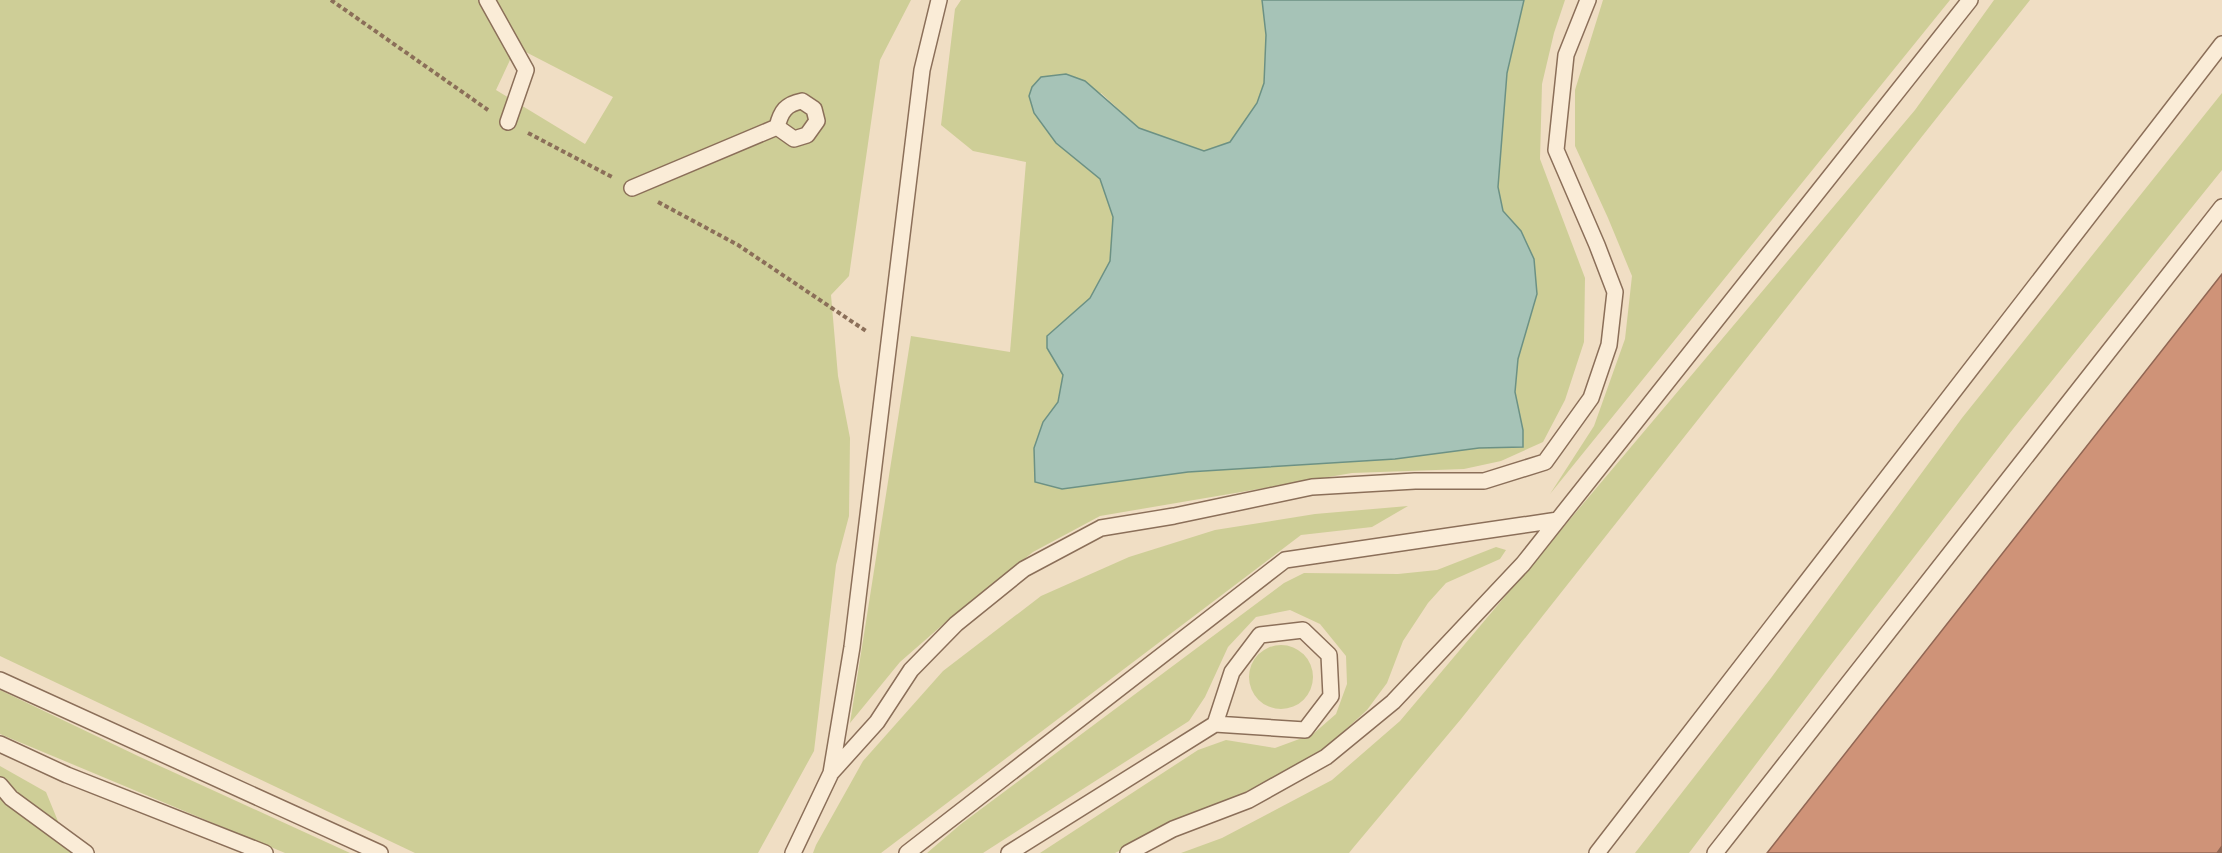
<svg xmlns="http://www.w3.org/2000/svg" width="2222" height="853" font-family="Bitter,serif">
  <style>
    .green { fill: #cece97; fill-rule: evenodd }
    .water { fill: #a6c3b7; stroke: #6c9184; stroke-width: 1.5 }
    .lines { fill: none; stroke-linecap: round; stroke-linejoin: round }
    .service-casing { stroke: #8b6f59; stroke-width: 18 }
    .path { stroke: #8b6f59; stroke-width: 4; stroke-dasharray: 4.5 3; stroke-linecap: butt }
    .service { stroke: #faecd7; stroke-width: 15 }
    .shaded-wall { fill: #916754 }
    .building { fill: #cf9378; stroke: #916754; stroke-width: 1.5 }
  </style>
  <rect width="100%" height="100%" fill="#f0dec4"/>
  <path class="green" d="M0,0h911l-31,60 -31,216 -18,19 7,81 12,62 -1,78 -13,49 -22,186 -56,102h-343l-415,-197zM516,47l97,50 -28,47 -89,-54z
    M961,0h301l4,35 -2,48 -7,20 -27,39 -26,9 -65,-23 -38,-35 -45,50 44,36 13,38 -3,44 -20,37 -43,38v12l16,27 -5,27 -15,20 19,67 126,-17 207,-13 84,-11 43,-1 1,-12 -8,-43 3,-33 19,-65 -16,-63 -18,-20 -5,-24 9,-114 17,-73h41l-11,33 -12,51 -2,75 45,119 -1,64 -19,58 -22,42 -42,19 -37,8 -112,4 -252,43 -67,36 -78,62 -55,48 -50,61 61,-387 99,16 16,-190 -53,-11 -32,-26 14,-116z
    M1603,0h347l-400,494 44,-68 31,-87 7,-63 -24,-58 -33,-72v-56z
    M1994,0h36l-569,719 -108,129 -4,5h-168l41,-15 110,-58 68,-59 515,-611z
    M2222,93v77l-209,259 -180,233 -144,191h-54l136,-175 191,-260z
    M1408,506l-36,21 -71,8 -420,318h-68l3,-8 47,-84 80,-90 98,-75 88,-39 86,-27 100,-16z
    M1496,547l10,3 -6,9 -54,24 -18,20 -25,38 -16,42 -20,27 -47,43 -34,20 -171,80h-75l158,-103 28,-10 49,8 38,-14 23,-20 11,-30 -1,-28 -26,-32 -30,-14 -34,7 -28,30 -23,50 -16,24 -206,132h-56l34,-29 323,-241 20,-10 94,1 39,-4z
    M1249 677a32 32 0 1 1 64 0a32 32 0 1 1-64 0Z
    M0,690l138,66 212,97h-65l-285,-119z
    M0,766l46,26 25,61h-71z"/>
  <path class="water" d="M1262,0h262l-17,73 -9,114 5,24 18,20 13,28 3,35 -19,65 -3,33 8,38v17l-44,1 -84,11 -207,13 -126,17 -27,-7 -1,-34 9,-26 15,-20 5,-27 -16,-27v-12l43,-38 20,-37 3,-44 -13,-38 -44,-36 -22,-30 -5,-17 3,-9 9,-10 25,-3 19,7 54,47 65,23 26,-9 27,-39 7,-20 2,-48z"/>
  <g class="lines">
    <defs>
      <path id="service" d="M487,0l39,70 -18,52
        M632,188l145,-61c4,-16 9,-23 25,-26l12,8 3,12 -10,14 -13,4 -17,-12
        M0,680l380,173
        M0,744l67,31 198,78
        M831,773l46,-51 34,-52 45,-46 68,-55 77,-41 73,-12 138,-29 103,-6h69l61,-19 46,-64 18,-53 6,-53 -18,-47 -41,-95 10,-95 22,-55
        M0,785l11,13 75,55
        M793,853l38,-80 21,-126 70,-577 17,-70
        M907,853l378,-293 273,-40
        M1009,853l206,-129 90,6 26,-34 -2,-41 -26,-25 -43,5 -28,37 -17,52
        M1128,853l45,-24 76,-29 77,-43 67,-55 130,-138 447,-564
        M1597,853l625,-809
        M1715,853l507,-646"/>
    </defs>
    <use href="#service" class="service-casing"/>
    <path class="path" d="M331,0l157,110
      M528,133l84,44
      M658,202l80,43 128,86"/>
    <use href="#service" class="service"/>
  </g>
  <path class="shaded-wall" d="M2222,846v7h-5z"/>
  <path class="building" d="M2222,274v572l-5,7h-450z"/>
</svg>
